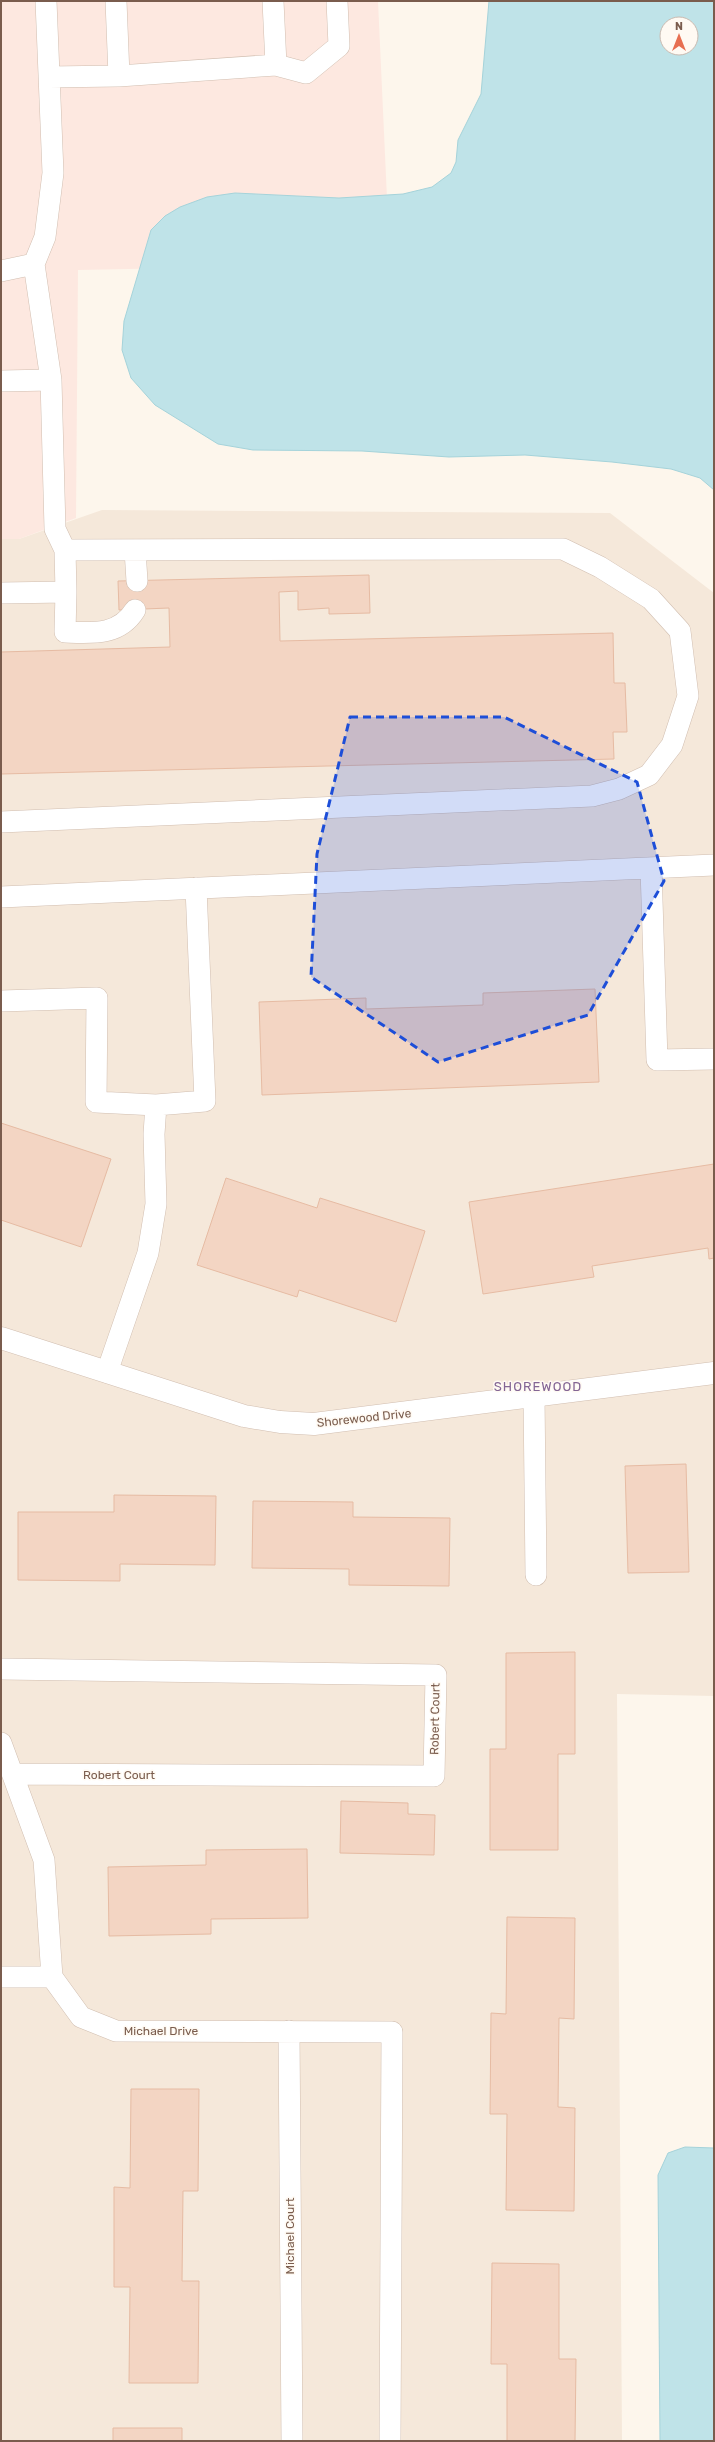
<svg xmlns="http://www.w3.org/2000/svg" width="715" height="2442" font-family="Rubik,sans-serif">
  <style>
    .residential { fill: #f5e8da }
    .commercial { fill: #fde8e0 }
    .water { fill: #bfe3e8; stroke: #a5d3da; fill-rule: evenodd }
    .building { fill: #f3d5c3; stroke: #e6bba3 }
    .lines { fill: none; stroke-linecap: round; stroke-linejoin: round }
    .service-casing { stroke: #d1beb0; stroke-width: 22 }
    .minor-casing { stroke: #d1beb0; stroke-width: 23 }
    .service { stroke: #fff; stroke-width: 21 }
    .minor { stroke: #fff; stroke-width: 22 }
    .marked { fill: #1d4ed8; fill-opacity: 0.2; stroke: #1d4ed8; stroke-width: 3; stroke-dasharray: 8 5; stroke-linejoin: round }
    .labels { text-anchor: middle; stroke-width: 3; stroke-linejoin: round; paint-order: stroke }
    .street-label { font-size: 12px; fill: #7a5c4d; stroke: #fffaf3 }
    .neighbourhood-label { font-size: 13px; letter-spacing: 1px; fill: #846695; stroke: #fffaf3 }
  </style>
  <rect width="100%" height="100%" fill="#fdf6ec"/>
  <path class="residential" d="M102,510l508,3 104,80v1103l-97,-2 5,747h-621v-1902h18z"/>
  <path class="commercial" d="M1,1h377l12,263 -312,6 -2,248 -57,21h-18z"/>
  <path class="water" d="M489,1h225v489l-14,-12 -29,-9 -59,-7 -87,-7 -76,2 -87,-6 -109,-1 -35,-6 -63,-39 -24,-27 -9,-28 2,-29 27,-91 14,-14 15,-9 27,-10 28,-4 104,5 64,-4 29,-7 19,-14 5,-11 2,-22 23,-46zM667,24h24v24h-24z
    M685,2147l29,1v293h-54l-2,-266 10,-22z"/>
  <path class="building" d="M369,575l1,38 -41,1v-6l-31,2v-19l-19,1 1,49 333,-8 1,50h11l2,49h-14l1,27 -613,15v-122l169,-5 -1,-39 -50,2 -1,-29z
    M595,989l4,93 -337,13 -3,-93 107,-4v11l117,-4v-12z
    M1,1123l110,36 -30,88 -80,-27z
    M714,1164v94l-5,1 -1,-11 -116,18 2,11 -111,17 -14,-92z
    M226,1178l91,30 3,-10 105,33 -29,91 -97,-32 -2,7 -100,-32z
    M686,1464l3,108 -61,1 -3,-107z
    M114,1495l102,1 -1,69 -95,-1v17l-102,-1v-68h96z
    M253,1501l100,1v15l97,1 -1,68 -100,-1v-16l-97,-1z
    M575,1652v102h-17v96h-68v-101h16v-96z
    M341,1801l67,2v11l27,1 -1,40 -94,-2z
    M307,1849l1,69 -97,1v15l-102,2 -1,-69 98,-2v-15z
    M507,1917l68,1 -1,101 -15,-1 -1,89 17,1 -1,103 -68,-1 1,-96h-17l1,-101 15,1z
    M131,2089h68l-1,102h-15l-1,90h17l-1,102h-69l1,-96h-16v-100l16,1z
    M492,2263l67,1v95h17l-1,82h-68v-77h-16z
    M113,2428h69v13h-69z"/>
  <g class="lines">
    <defs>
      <path id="service" d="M116,1l3,75
        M273,1l3,64
        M49,77l70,-1 157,-11 30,8 33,-27 -2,-45
        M1,271l33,-7 11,-27 8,-64 -7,-172
        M1,381l50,-1
        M135,550l2,31
        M66,592l-1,40c27,1 54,4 70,-22
        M1,593l65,-1 -1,-42
        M1,822l591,-26 27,-7 30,-14 23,-30 16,-49 -8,-65 -29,-32 -51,-32 -37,-18 -498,1 -10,-21 -4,-149 -17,-116
        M651,868l6,192 57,-1
        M1,897l713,-32
        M1,1001l96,-3 -1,104 60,3 -2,29 2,70 -8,49 -41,119
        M156,1105l49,-4 -9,-213
        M534,1396l2,179
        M1,1669l435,6 -2,101 -421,-2
        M1,1743l43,117 8,117 29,40 35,14 276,1 -2,409
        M1,1977h51
        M289,2031l3,410"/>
      <path id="minor" d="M1,1338l243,78 36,6 34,2 400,-51"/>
    </defs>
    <use href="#service" class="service-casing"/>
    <use href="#minor" class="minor-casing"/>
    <use href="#service" class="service"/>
    <use href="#minor" class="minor"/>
  </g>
  <path class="marked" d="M350,717h154l133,65 27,99 -76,134 -150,47 -127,-85 6,-123z"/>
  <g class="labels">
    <g class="street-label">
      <text transform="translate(364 1418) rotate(-6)" y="4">Shorewood Drive</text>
      <text transform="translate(435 1719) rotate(-89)" y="4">Robert Court</text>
      <text x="119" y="1779">Robert Court</text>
      <text x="161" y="2035">Michael Drive</text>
      <text transform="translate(290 2236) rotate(-90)" y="4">Michael Court</text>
    </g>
    <g class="neighbourhood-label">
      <text x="538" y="1391">SHOREWOOD</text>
    </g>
  </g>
  <rect width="715" height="2442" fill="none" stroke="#7a5c4d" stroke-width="4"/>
  <g transform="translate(679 36)"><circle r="19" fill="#fffaf3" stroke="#cabbb1"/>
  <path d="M0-3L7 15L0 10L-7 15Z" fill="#e76f51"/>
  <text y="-6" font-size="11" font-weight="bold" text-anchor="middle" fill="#7a5c4d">N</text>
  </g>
</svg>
